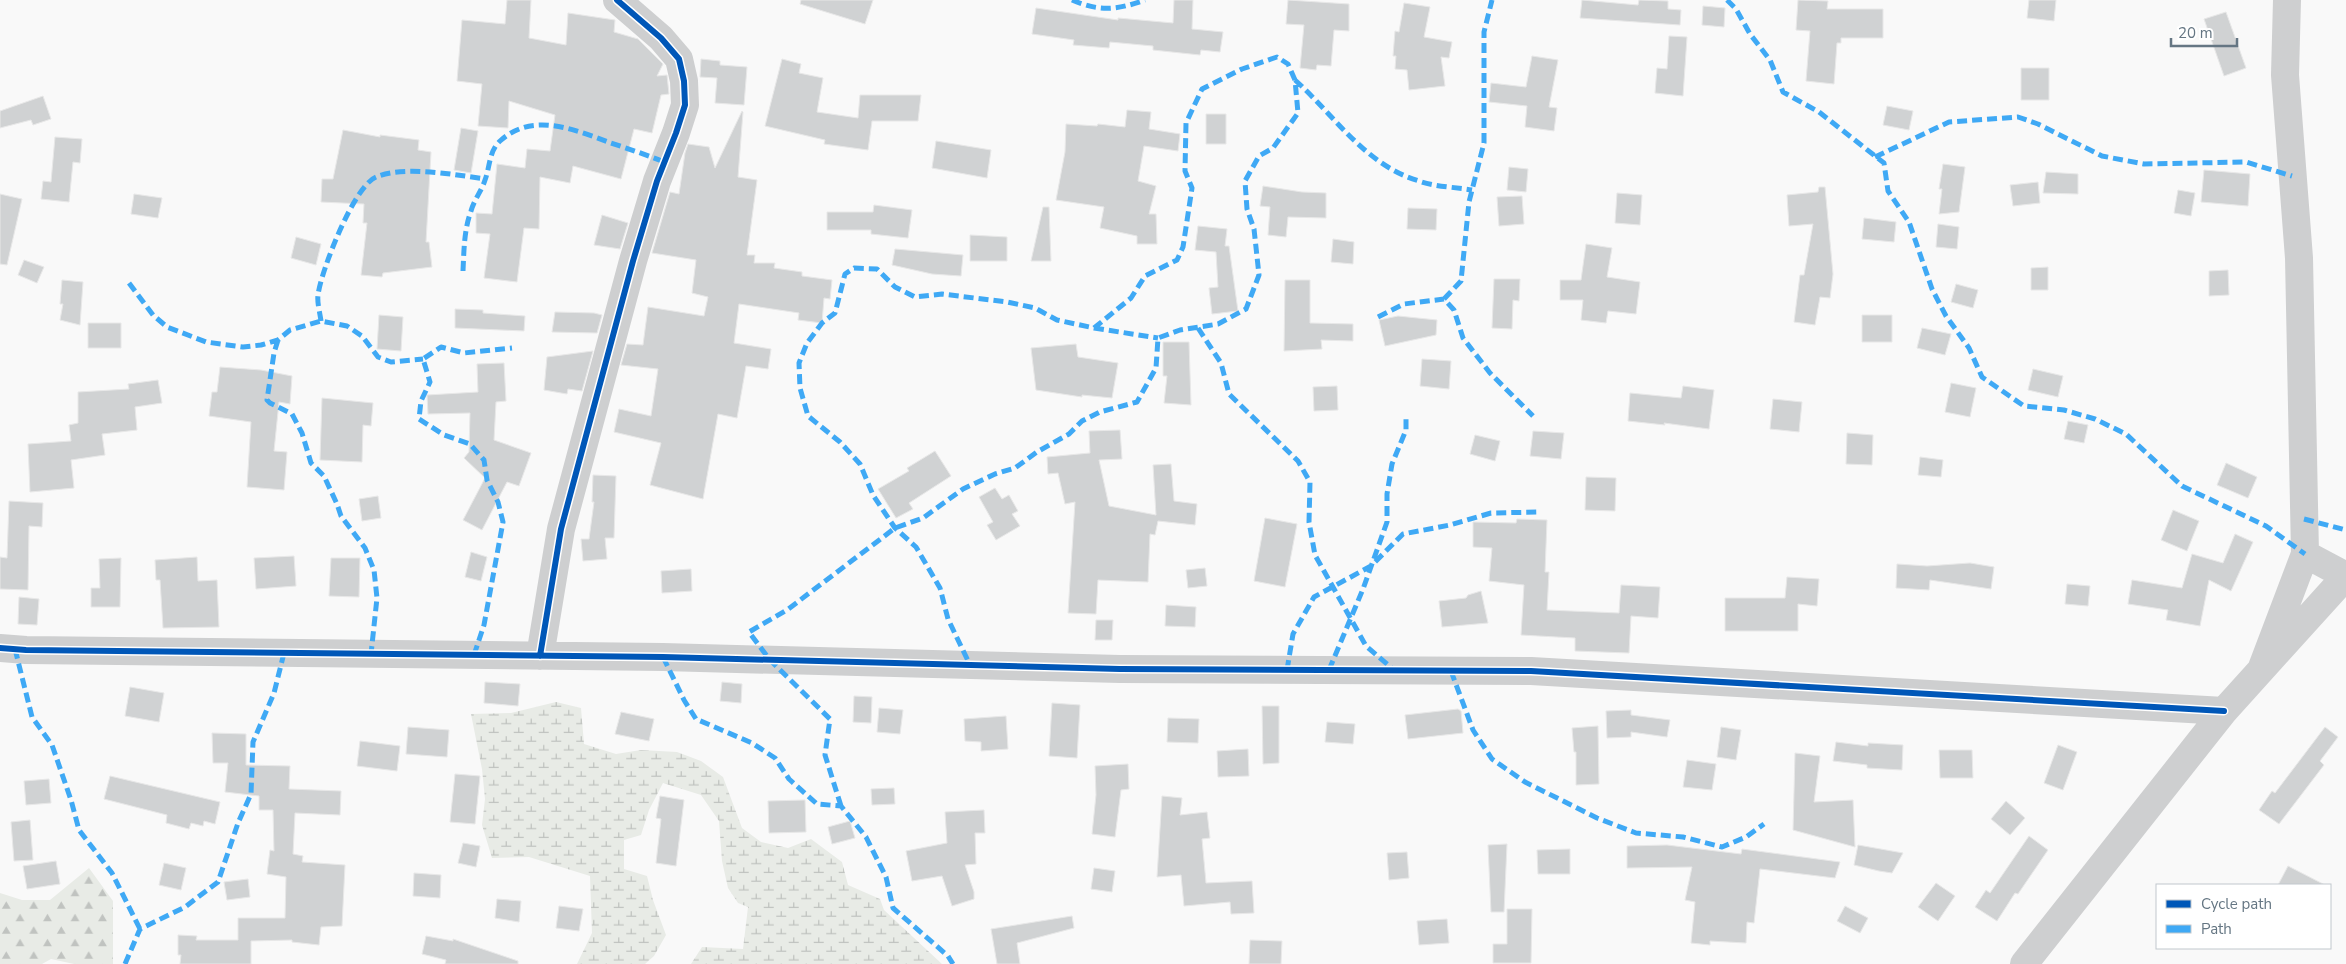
<svg xmlns="http://www.w3.org/2000/svg" width="2346" height="964" font-family="'Nunito Sans',sans-serif">
  <style>
    .forest { fill: url(#forest-firs) }
    .wetland { fill: url(#wetland-marsh) }
    .building { fill: #d0d2d3; stroke: #e8e8e8 }
    .lines { fill: none; stroke-linecap: round; stroke-linejoin: round }
    .minor { stroke: #cecfd0; stroke-width: 28 }
    .quiet { stroke: #3fa9f5; stroke-width: 5; stroke-dasharray: 10 5; stroke-linecap: butt }
    .cycleway-casing { stroke: #fff; stroke-width: 9 }
    .cycleway { stroke: #0057b8; stroke-width: 6 }
  </style>
  <defs>
    <pattern id="forest-firs" width="22" height="20" patternUnits="userSpaceOnUse" patternTransform="scale(1.25)"><rect width="22" height="20" fill="#e8ebe6"/><path d="M5 1l3.5 6h-7zM16 11l3.5 6h-7z" fill="#c0c3c0"/></pattern>
    <pattern id="wetland-marsh" width="20" height="14" patternUnits="userSpaceOnUse" patternTransform="scale(1.25)"><rect width="20" height="14" fill="#e8ebe6"/><path d="M1 5h8M5 5V1M11 12h8M15 12V8" fill="none" stroke="#c0c3c0"/></pattern>
  </defs>
  <rect width="100%" height="100%" fill="#f9f9f9"/>
  <path class="forest" d="M89,868l24,33v63h-39l-23,-5 -9,5h-42v-71l22,7h28z"/>
  <path class="wetland" d="M556,702l25,6 3,36 32,10 25,-4 36,2 24,9 22,16 19,51 19,14 27,6 23,-9 31,23 6,23 32,14 4,11 58,54h-251l11,-17 41,2 5,-42 -10,-4 -10,-15 -6,-27 -3,-40 -18,-26 -38,-12 -14,27 -8,25 -17,5v29l23,7 6,24 13,35 -12,21 -9,8h-68l15,-31 -2,-57 -61,-19 -37,1 -10,-33 3,-26 -3,-30 -11,-55 40,-1z"/>
  <path class="building" d="M507,0h24l-2,38 37,7 2,-32 47,7 -1,12 24,7 25,25 -6,12 10,-1 2,19 -8,1 -9,38 -18,-4 -13,50 -48,-13 -3,17 -30,-6 -1,52 -15,-1 -7,54 -33,-4 6,-44 -14,-1v-20l16,1 5,-50 28,4 2,-19 23,2 5,-36 -46,-14 -1,27 -30,-2 4,-42 -25,-3 5,-61 43,4z
    M801,0h72l-8,24 -65,-20z
    M1174,0h19l-1,29 31,3 -3,20 -19,-2 -1,5 -47,-5v-4l-43,-4 -1,6 -36,-3 1,-5 -42,-6 4,-26 82,12v-2l55,5z
    M1288,0l61,4v27l-15,-1 -3,36 -14,-1 -1,5 -16,-2 4,-43 -18,-1z
    M1582,0l56,5 1,-5 29,1v8l13,1 -1,15 -100,-7z
    M1798,0l30,1 -1,8h56v29h-42v5h-4l-3,41 -28,-3 4,-50 -14,-1z
    M2029,0h27l-2,21 -27,-3z
    M1404,3l26,4 -6,30 28,5 -3,16 -8,-1 4,29 -36,4 -2,-20 -12,-1 1,-13h-3l2,-25 4,1z
    M1703,6l22,2 -1,19 -22,-2z
    M2226,12l20,56 -22,8 -20,-57z
    M1669,36l18,1 -4,59 -28,-3 2,-25 10,1z
    M1532,56l26,4 -9,47 8,1 -3,23 -29,-4 2,-21 -38,-4 2,-19 35,4z
    M701,59l19,2v4l27,2 -3,38 -29,-2 2,-25 -17,-1z
    M782,59l19,5 -2,9 24,5 -6,34 41,6 2,-23h61l-3,26h-46l-4,29 -44,-6 1,-4 -60,-14z
    M2021,68h28v32h-28z
    M43,96l8,23 -18,6 -2,-5 -31,8v-17z
    M1887,106l26,5 -4,19 -26,-5z
    M1127,110l24,2 -2,17 31,5 -2,17 -34,-5 -6,35 18,5 -7,28h7l1,30h-20v-8l-37,-8 4,-21 -48,-7 9,-48 1,-28 31,2 1,-2 27,3z
    M742,111l1,1 -5,65 19,3 -10,75h8l-1,8h21l-1,5 28,4v4l30,4 -2,19 -6,-1 -2,25 -24,-3 1,-7 -60,-9 -5,39 37,6 -3,20 -22,-3 -9,52 -19,-4 -15,85 -53,-14 11,-42 -47,-11 5,-23 32,7 7,-47 -37,-4 6,-21 16,1 5,-38 56,9 4,-19 -16,-4 4,-33 -44,-7 18,-61 9,2 6,-41 3,-9 21,3 6,21z
    M1206,114h20v30h-20z
    M461,128l17,3 -7,42 -17,-3z
    M343,130l37,7v-2l39,5 -1,10 13,2 -5,90h3l3,25 -49,6 -1,4 -21,-2 6,-52h-4l1,-19 -43,-2 1,-23h11z
    M55,137l27,2 -2,24 -7,-1 -4,40 -28,-3 2,-18 8,1z
    M936,141l55,9 -4,28 -55,-10z
    M1943,164l22,3 -6,45 -20,2 3,-25h-3z
    M1509,167l19,2 -2,23 -19,-2z
    M2204,170l46,4 -2,32 -47,-4z
    M2046,172l32,2v20l-35,-1z
    M2038,182l2,21 -27,3 -3,-21z
    M1263,186l39,6 24,1v25l-38,-1 -2,20 -18,-2 2,-28 -10,-1z
    M1819,187h6l8,87 -3,24 -10,-1 -5,28 -21,-3 6,-47h4l9,-51 -24,2 -2,-31 31,-3z
    M2178,190l17,3 -4,23 -17,-3z
    M1617,193l25,2 -2,30 -25,-2z
    M0,194l22,5 -15,66 -7,-1z
    M134,194l28,4 -4,20 -27,-4z
    M1522,196l2,28 -25,2 -2,-29z
    M874,205l38,5 -4,28 -37,-4v-4h-44v-18h46z
    M1043,207h6l2,54h-20z
    M1408,208l29,1 -1,21 -29,-1z
    M602,215l26,8 -8,26 -26,-4z
    M1864,218l32,4 -2,20 -32,-3z
    M1938,224l21,3 -2,22 -21,-2z
    M1198,226l29,3 -2,17h4l9,65 -26,3 -3,-26 9,-1 -2,-35 -21,-2z
    M970,235l37,2v24h-37z
    M296,237l25,7 -5,21 -25,-7z
    M1333,239l21,3 -1,22 -22,-2z
    M1586,244l26,4 -5,29 33,5 -4,32 -28,-3 -2,12 -25,-3 2,-20h-23v-20h21z
    M895,249l68,6 -2,21 -29,-2 -40,-9z
    M24,260l20,7 -7,16 -19,-8z
    M2048,267v23h-17v-22z
    M2228,270l1,25 -20,1v-25z
    M1494,279h26l-1,22 -6,-1 -1,29 -20,-1z
    M62,280l21,2 -3,43 -20,-5 3,-16h-3z
    M1285,280h25v43l43,1v17l-32,-1 1,9 -38,2z
    M1956,284l22,6 -5,18 -22,-6z
    M455,309l28,1v3l42,3 -1,15 -69,-3z
    M555,312l39,1 8,2 -5,18 -45,-1z
    M379,315l24,2 -2,34 -24,-2z
    M1862,315h30v27h-30z
    M1398,316l39,4 -1,15 -51,11 -6,-26z
    M88,323h33v25h-33z
    M1922,328l29,6 -6,21 -28,-7z
    M1163,342h26l2,63 -27,-2 3,-27h-4z
    M1076,344l2,13 40,6 -6,35 -30,-3v2l-46,-7 -5,-42z
    M593,351l-11,40 -14,-2 -1,5 -23,-4 3,-33z
    M1422,359l29,2 -2,28 -29,-3z
    M504,363l2,38 -10,1 -2,38 37,13 -12,33 -12,-4 -25,48 -19,-10 22,-42 -21,-20 5,-6 1,-39 -42,1 -1,-19 51,-3 -1,-28z
    M220,367l41,3 31,6 -2,28 -11,-2 -5,49 13,1 -3,38 -37,-3 4,-65 -42,-6 3,-24h5z
    M2033,369l30,7 -5,21 -30,-7z
    M158,380l4,23 -27,4 2,23 -35,4 3,21 -34,5 3,28 -44,4 -2,-48 43,-3 -2,-16 9,-2v-31l51,-3 -1,-5z
    M1951,383l25,5 -6,29 -25,-5z
    M1337,386l1,24 -24,1 -1,-24z
    M1683,386l31,4 -5,39 -45,-6 1,2 -37,-4 2,-28 51,5z
    M322,398l51,5 -2,23 -8,-1 -1,37 -42,-2z
    M1773,399l29,3 -3,30 -29,-3z
    M2068,421l20,4 -4,18 -20,-4z
    M1120,430l2,29 -23,1 10,46 47,9 -3,-50 18,-1 3,37 23,3 -2,21 -37,-4 -3,14 -5,-1 -2,48 -50,-2 -2,34 -28,-1 7,-111 -10,2 -7,-31 -10,1 -1,-17 43,-4 -1,-22z
    M1533,431l31,2 -3,26 -31,-3z
    M1847,433l26,2 -1,30 -26,-1z
    M1475,435l25,6 -5,20 -25,-7z
    M935,451l16,25 -42,27 4,6 -17,9 -18,-29 31,-18 -2,-3z
    M1920,457l23,3 -2,17 -23,-2z
    M2226,463l31,14 -9,21 -31,-13z
    M593,475l23,1 -2,62h-9l2,21 -24,2 -2,-22h8l5,-37h-2z
    M1586,477l30,1 -1,33 -30,-1z
    M995,488l7,11 7,-4 9,16 -6,3 8,12 -24,14 -9,-15 6,-3 -14,-25z
    M378,496l3,22 -19,3 -3,-22z
    M9,501l34,2 -1,24 -13,-1 -1,64 -28,-1v-32l7,1z
    M2173,510l26,11 -12,30 -26,-11z
    M1265,518l32,6 -12,63 -31,-6z
    M1517,519l30,1 -2,52h4l-2,38 72,3 2,-28 39,2 -2,31 -27,-2 -2,37 -54,-2v-13l-54,-3 3,-50 -35,-4 3,-33 -19,-1v-25l43,1z
    M2235,534l18,8 -22,49 -22,-11 -9,46 -34,-6 2,-10 -40,-6 4,-24 50,8 10,-34 31,9z
    M471,552l16,5 -6,24 -16,-4z
    M294,556l2,30 -40,3 -2,-31z
    M197,557l1,24 19,-1 2,47 -56,1 -3,-48h-4l-1,-20z
    M121,558l-1,49h-29v-19h9l-1,-29z
    M331,558h29l-1,39 -30,-1z
    M1970,563l24,4 -3,22 -61,-9 -1,10 -33,-2 1,-24 30,2z
    M1205,568l2,18 -19,2 -2,-18z
    M691,569l1,22 -30,2 -1,-22z
    M1787,577l32,2 -2,27 -19,-2v27h-73v-33h60z
    M2067,584l23,2 -2,20 -23,-2z
    M1481,591l7,32 -46,4 -3,-26 27,-3 2,-3z
    M19,597l20,2 -2,26 -19,-1z
    M1166,605l30,2 -1,20 -30,-1z
    M1096,620h17l-1,20h-17z
    M485,682l35,2 -2,22 -34,-3z
    M722,682l20,2 -1,19 -21,-2z
    M130,687l34,6 -5,29 -34,-6z
    M854,696l18,1 -1,26 -18,-1z
    M1052,703l28,2 -3,53 -28,-2z
    M1262,706h17v57l-16,1z
    M879,708l24,2 -3,24 -23,-2z
    M1458,709l3,2 2,22 -55,6 -3,-24z
    M1631,710v5l39,5 -3,17 -36,-5v5l-24,1 -1,-27z
    M621,712l33,7 -5,22 -34,-7z
    M1006,716l2,33 -27,2v-9l-16,-1 -1,-22z
    M1168,718l31,1 -1,24 -31,-1z
    M1327,722l28,2 -2,20 -28,-2z
    M1598,726l1,58 -23,1v-33h-2l-2,-24z
    M408,727l41,3 -2,27 -41,-3z
    M1721,727l20,3 -5,30 -19,-3z
    M2325,727l13,10 -18,24 4,4 -45,59 -20,-14 13,-19 3,2z
    M212,733l34,1v31l44,1 -1,23 52,2 -1,24 -45,-2 -2,41 10,2 -1,6 43,3 -3,61 -21,1 -2,18 -27,-3v-2l-41,1v23h-71l1,-9h-3v-20l19,1 -1,4h42v-22h47l1,-41 -19,-3 3,-24 4,1 -1,-41h-14v-14l-34,-4 3,-29h-15z
    M360,741l40,5 -3,25 -40,-5z
    M1836,742l32,4v-3l35,2 -1,25 -35,-2v-3l-34,-4z
    M2058,745l19,7 -14,38 -19,-7z
    M1248,749l1,27 -31,1 -1,-26z
    M1939,750h33l1,28h-33z
    M1795,753l25,3 -6,46 39,-2 2,47 -62,-17z
    M1687,760l29,4 -4,26 -29,-3z
    M1128,764l1,25 -8,1 -6,47 -23,-3 4,-39 -1,-29z
    M455,774l25,2 -5,48 -25,-2z
    M110,776l110,26 -5,22 -11,-3 -1,5 -12,-3 -2,6 -23,-6 1,-8 -63,-16z
    M49,779l2,24 -25,2 -2,-24z
    M894,788l1,16 -23,1 -1,-16z
    M660,796l24,4 -8,66 -20,-3 5,-44 -5,-1z
    M1162,796l20,2 -2,17 27,-3 3,26 -8,1 4,44 46,-2 2,32 -23,1 -1,-12 -46,4 -3,-31 -24,2z
    M805,800l1,32 -37,1 -1,-32z
    M2006,801l19,17 -15,17 -19,-16z
    M984,810l1,23h-10l1,31 -11,1 9,27v7l-22,7 -10,-30 -30,5 -6,-30 41,-8 -2,-31z
    M30,820l3,40 -19,1 -3,-39z
    M850,821l5,17 -23,6 -4,-17z
    M2029,836l19,14 -30,44 -3,-1 -18,28 -22,-14 11,-17 4,3z
    M463,843l17,3 -4,21 -18,-4z
    M1507,844l-3,68h-13l-3,-67z
    M1667,845l74,9 1,-5 98,13 -5,16 -75,-9 -6,54 -7,-1 -1,21 -36,-2v4l-19,-2 4,-41 -10,-2 7,-33 -65,1v-22z
    M1858,845l45,8 -11,20 -13,-2 -25,-6z
    M1570,849v25h-32l-1,-24z
    M1407,852l2,26 -20,2 -2,-27z
    M56,861l4,23 -33,5 -4,-23z
    M164,863l22,5 -5,22 -22,-5z
    M2288,866l37,19h-47z
    M1094,868l21,3 -3,21 -21,-3z
    M414,873l27,2 -1,23 -27,-2z
    M248,879l2,18 -23,3 -3,-18z
    M1936,883l19,13 -17,25 -20,-14z
    M497,899l24,2 -2,21 -24,-4z
    M559,906l24,3 -4,22 -23,-3z
    M1845,906l23,12 -8,15 -23,-12z
    M1507,909h25l-1,54h-38v-19h14z
    M1072,916l2,12 -57,15 3,21h-23l-6,-35z
    M1447,919l2,24 -30,2 -2,-24z
    M426,936l27,5v-2l65,22v3h-73l1,-4 -24,-6z
    M1250,940l32,1 -1,23h-32z"/>
  <g class="lines">
    <path class="minor" d="M2305,554l41,22
      M0,648l26,2 637,7 457,12 411,2 693,40
      M540,656l21,-127 72,-268 24,-80 19,-48 9,-28 -1,-24 -5,-22 -18,-21 -44,-38
      M2261,670l44,-116 -6,-296 -14,-183 2,-75
      M2024,964l200,-253 122,-135"/>
    <path class="quiet" d="M1072,0c28,12 45,10 73,0
      M1727,0l9,9 14,25 20,26 13,32 36,20 65,51 4,28 21,31 23,67 14,27 23,32 13,29 42,29 40,4 31,9 31,15 56,52 84,40 39,28
      M1295,80c40,36 70,85 124,101 16,6 36,6 53,9
      M1875,157l74,-35 69,-5 20,7 64,32 42,8 102,-2 46,14
      M463,271c1,-21 1,-41 8,-60 3,-11 11,-21 14,-31 5,-13 4,-29 15,-39 33,-30 75,-11 111,2 18,6 36,12 53,19
      M129,283l24,32 14,12 39,15 37,5 18,-2 17,-5 12,-10 31,-9 26,5 15,10 16,21 13,5 32,-3
      M1444,299l17,-18 8,-79 15,-59v-111l8,-32
      M1378,317l26,-13 40,-5 10,11 9,28 27,35 43,43
      M321,321c-1,-8 -4,-18 -3,-26 3,-24 36,-109 58,-118 28,-12 79,-2 110,2
      M1094,328l64,10
      M1198,328l23,35 8,31 69,67 12,21 -1,40 6,33 51,91 28,24
      M278,340l-4,13 -7,47 3,3 22,11 10,19 9,30 13,13 13,28 4,12 24,32 9,22 3,28 -6,56
      M2304,519l42,11
      M15,649l17,68 20,28 19,55 8,30 33,43 28,56
      M474,655l10,-30 19,-103 -5,-20 -11,-22 -3,-20 -14,-16 -26,-9 -25,-16 2,-18 9,-19 -7,-23 18,-12 23,6 48,-5
      M663,657l21,43 12,19 56,24 23,15 14,21 28,25 24,2 25,31 20,40 7,31 55,48 5,8
      M1287,670l6,-36 21,-37 57,-31 32,-32 47,-9 41,-12 50,-1
      M1329,670l34,-81 24,-67v-28l5,-30 14,-34v-12
      M1451,671l22,59 19,29 33,23 72,36 39,15 47,4 39,10 24,-10 18,-13
      M841,806l-16,-51 5,-36 -60,-59 -21,-28 38,-22 108,-82 28,-10 40,-29 32,-15 20,-6 22,-16 32,-18 13,-13 18,-9 37,-10 19,-34 2,-30 22,-8 38,-6 28,-15 13,-34 -5,-46 -7,-20 -2,-28 14,-25 14,-8 25,-35 -3,-33 -7,-16 -11,-7 -35,12 -40,20 -16,34 -1,48 7,17 -9,59 -6,13 -32,16 -14,22 -37,30 -37,-8 -22,-12 -28,-6 -65,-8 -27,3 -20,-10 -18,-18 -23,-1 -9,6 -10,39 -13,10 -15,20 -8,20 1,25 8,28 32,26 20,22 13,31 22,33 21,19 24,41 8,31 22,46
      M125,964l15,-35 45,-22 33,-25 20,-59 13,-29 2,-52 21,-49 10,-40"/>
    <defs>
      <path id="cycleway" d="M0,648l26,2 637,7 457,12 411,2 693,40
        M540,656l21,-127 72,-268 24,-80 19,-48 9,-28 -1,-24 -5,-22 -18,-21 -44,-38"/>
    </defs>
    <use href="#cycleway" class="cycleway-casing"/>
    <use href="#cycleway" class="cycleway"/>
  </g>
  <rect x="2156" y="884" width="175" height="65" fill="#ffffff" stroke="#c1c8cd"/>
  <rect x="2166" y="900" width="25" height="8" fill="#0057b8" stroke="#c1c8cd"/>
  <text x="2201" y="909" font-size="15" fill="#657683">Cycle path</text>
  <rect x="2166" y="925" width="25" height="8" fill="#3fa9f5" stroke="#c1c8cd"/>
  <text x="2201" y="934" font-size="15" fill="#657683">Path</text>
  <path d="M2171 38v8h66v-8" fill="none" stroke="#657683" stroke-width="2.5"/>
  <text x="2178" y="38" font-size="15" fill="#657683" stroke="#ffffff" stroke-width="4" paint-order="stroke">20 m</text>
</svg>
